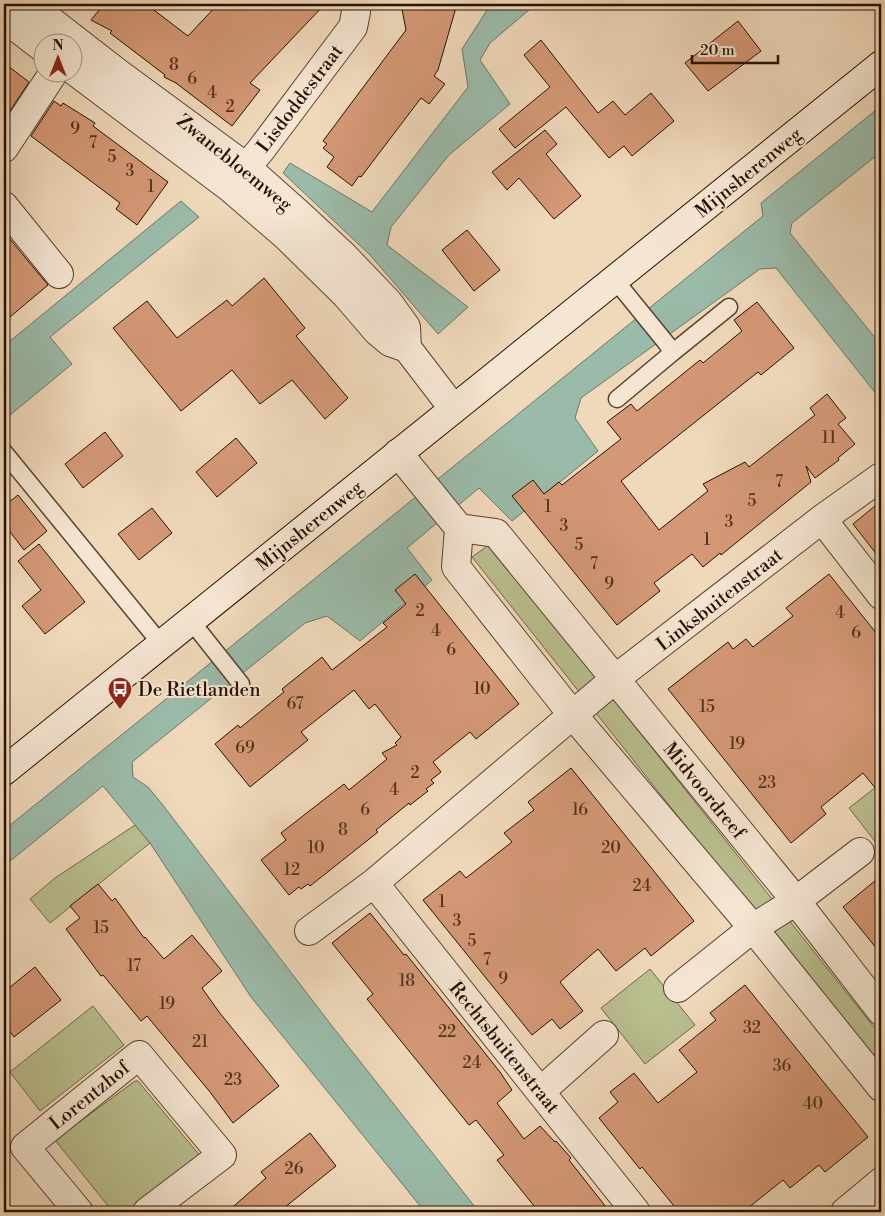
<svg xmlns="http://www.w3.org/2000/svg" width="885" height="1216" font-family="'Libre Bodoni',serif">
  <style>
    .green { fill: #babf90; stroke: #706848 }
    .water { fill: #9bbbaa; stroke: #6d7766 }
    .building { fill: #d49876; stroke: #271000 }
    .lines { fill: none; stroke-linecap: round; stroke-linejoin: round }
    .lane-casing { stroke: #59422f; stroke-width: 19 }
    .street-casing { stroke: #59422f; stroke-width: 30 }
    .secondary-casing { stroke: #271000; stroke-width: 30 }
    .lane { stroke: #f5e6d3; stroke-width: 16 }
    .street { stroke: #f5e6d3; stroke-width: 28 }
    .secondary { stroke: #f5e6d3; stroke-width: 28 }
    .labels { text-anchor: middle; stroke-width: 4; stroke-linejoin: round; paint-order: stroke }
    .number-label { font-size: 16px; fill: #52321e }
    .street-label { font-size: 19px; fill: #271000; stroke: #f5e6d3 }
    .poi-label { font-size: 19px; fill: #271000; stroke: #f5e6d3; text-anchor: start }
  </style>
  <rect width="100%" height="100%" fill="#f0d9bb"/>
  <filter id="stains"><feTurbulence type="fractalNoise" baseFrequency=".004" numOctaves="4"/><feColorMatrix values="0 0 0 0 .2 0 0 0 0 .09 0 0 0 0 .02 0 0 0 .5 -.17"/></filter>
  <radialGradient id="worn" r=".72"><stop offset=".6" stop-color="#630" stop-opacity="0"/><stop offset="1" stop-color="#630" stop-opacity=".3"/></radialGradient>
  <path class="green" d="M490,544l391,492v36l-409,-515z
    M881,783v66l-32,-41z
    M135,825l15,18 -100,80 -20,-24 25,-21z
    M650,969l45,56 -50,39 -44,-56z
    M93,1006l31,39 -84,66 -30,-39z
    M135,1081h3l63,76 -72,55h-16l-58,-72z"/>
  <path class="water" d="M491,4h45l-46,39 -10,17 30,44 -61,51 -58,72 -4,18 81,62 -30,27 -68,-79 -87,-82 7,-10 82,49 96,-125 -6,-38z
    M881,106v46l-89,71 -2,10 91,112v55l-105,-132 -16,1 -179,129 -6,20 23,33 -86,70 -33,-33 -72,60 25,32 -72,61 -33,-25 -22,7 -173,139 1,15 15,10 14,17 170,222 147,186h-54l-174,-215 -101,-154 -47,-57 -99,80v-36l759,-614 -2,-13z
    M181,201l18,16 -149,120 22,27 -68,56v-74z"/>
  <path class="building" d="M104,4h42l42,32 30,-32h107l-75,79 10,7 -28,36 -56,-43 -12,-6 1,-2 -55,-42 2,-2 -21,-11z
    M401,4h56l-19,66 -4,6 11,8 -16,20 -8,-6 -60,79 -2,-1 -7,10 -25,-19 7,-10 -11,-9 4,-4 -4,-3 83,-111z
    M738,21l23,30 -53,40 -23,-28z
    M541,40l57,73 15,-12 12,14 26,-22 23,28 -42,35 -8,-10 -15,12 -43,-51 -51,41 -16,-19 51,-42 -26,-32z
    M4,63l25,19 -23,35 -2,-1z
    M54,101l7,5 2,-3 32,20 -2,3 75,56 -31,43 -21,-16 4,-6 -89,-67z
    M545,130l12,14 -11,10 35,42 -27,23 -35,-41 -12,12 -15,-18z
    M467,230l33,40 -26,21 -32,-41z
    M4,232l44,53 -44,37z
    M264,278l41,50 -9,8 52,62 -23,21 -33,-39 -32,24 -28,-34 -51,41 -68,-83 34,-27 30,37 50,-38 5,6z
    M757,302l37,46 -33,27 -3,-3 -137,109 38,49 49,-39 -5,-7 42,-22 4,5 66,-52 -5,-7 17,-14 19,24 -8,6 17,20 -17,14 1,2 -24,18 -9,-12 5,16 -90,73 -1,-2 -17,14 -11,-13 -38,29 6,8 -43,34 -105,-129 21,-16 11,14 15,-12 3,3 59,-46 -14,-17 24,-18 6,7 63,-51 3,3 39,-32 -8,-11z
    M105,432l18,24 -40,32 -18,-24z
    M236,438l21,25 -40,34 -21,-25z
    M18,495l29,36 -23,19 -20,-26v-18z
    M881,501v59l-28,-36z
    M152,508l20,25 -33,27 -21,-26z
    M39,544l46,58 -40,32 -23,-28 19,-16 -23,-29z
    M415,574l104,130 -43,35 -6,-7 -37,30 8,10 -10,8 3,3 -8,6 2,2 -18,14 -1,-2 -33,27 2,2 -68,54 -2,-2 -7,5 -2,-2 -10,8 -28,-35 25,-20 -5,-7 63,-49 5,6 38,-31 -5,-6 15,-8 -2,-2 6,-6 -26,-33 -6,5 -15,-19 -53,42 7,8 -58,47 -35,-43 23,-19 2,3 44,-36 -2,-3 40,-32 10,13 55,-43 -4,-4 23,-19 -11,-14z
    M829,574l52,65v156l-18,-22 -42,34 5,7 -35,29 -123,-154 60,-47 5,7 13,-10 7,8 40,-31 -7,-8z
    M571,768l123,153 -43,35 -6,-8 -29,23 -18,-22 -38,33 23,29 -23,18 -8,-10 -20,16 -109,-135 37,-29 6,7 46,-36 -8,-9 30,-23 -6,-8z
    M881,876v78l-38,-47z
    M98,884l14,17 3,-3 29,40 1,-1 19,22 28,-24 30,36 -20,17 17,24 60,74 -46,37 -23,-31 -63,-76 -6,5 -38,-46 -2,1 -35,-47 14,-11 -10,-12z
    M370,913l34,42 2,-1 94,118 12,18 -15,13 27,36 16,-13 15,16 1,-1 15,17 -2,2 41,52h-71l-42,-52 7,-5 -28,-35 -7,5 -102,-126 6,-5 -41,-51z
    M35,967l26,33 -47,37 -10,-14v-31z
    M745,985l123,152 -43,35 -6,-7 -29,23 -7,-8 -40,32h-64l-37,-45 -2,2 -41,-51 19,-16 -8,-10 24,-19 24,30 39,-31 -18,-22 37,-30 -6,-7z
    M310,1133l26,33 -57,46h-52l39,-34 -5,-6z"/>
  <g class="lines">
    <defs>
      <path id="lane" d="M615,280l52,64 5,9 -55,46
        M672,353l57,-46
        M4,452l158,193
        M191,621l50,63"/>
      <path id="street" d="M29,4l89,69 128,94 54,48 44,41 44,46 18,25 1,21
        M4,18l38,29
        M72,69l157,118 58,50 59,58 31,36 13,11 17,6 46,60
        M4,148l50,-76
        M235,180l25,-29 93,-124 3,-15 -1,-8
        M4,206l55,68
        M398,453l61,75
        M822,519l59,76
        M374,883l262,329
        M309,931l65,-48 241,-204 207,-160 59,-42
        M678,988l75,-60 43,-27 64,-49
        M881,1011l-85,-110 -300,-368 -37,-5 -3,39 116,147 181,214 128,159
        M541,1091l63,-56
        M79,1212l-54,-65 114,-92 83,100 -75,57
        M845,1212l36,-30"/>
      <path id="secondary" d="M4,771l877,-706"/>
    </defs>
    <use href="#lane" class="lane-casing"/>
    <use href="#street" class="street-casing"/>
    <use href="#secondary" class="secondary-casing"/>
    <use href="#lane" class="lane"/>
    <use href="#street" class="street"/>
    <use href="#secondary" class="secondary"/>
  </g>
  <defs>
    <symbol id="bus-pin" viewBox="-11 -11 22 30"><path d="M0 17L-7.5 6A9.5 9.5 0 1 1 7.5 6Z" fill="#8f2418" stroke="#f5e6d3"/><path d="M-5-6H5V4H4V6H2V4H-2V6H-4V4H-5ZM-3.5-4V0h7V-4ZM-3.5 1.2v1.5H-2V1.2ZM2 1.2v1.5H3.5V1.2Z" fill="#fff"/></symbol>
  </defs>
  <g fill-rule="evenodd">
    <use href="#bus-pin" x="106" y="675" width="28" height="38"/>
  </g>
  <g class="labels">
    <g class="number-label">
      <text x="174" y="70">8</text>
      <text x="192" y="84">6</text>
      <text x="212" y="98">4</text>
      <text x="230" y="112">2</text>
      <text x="75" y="134">9</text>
      <text x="93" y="148">7</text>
      <text x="112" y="162">5</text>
      <text x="130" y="176">3</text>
      <text x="151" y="192">1</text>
      <text x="829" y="443">11</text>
      <text x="779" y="487">7</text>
      <text x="752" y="506">5</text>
      <text x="548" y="512">1</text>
      <text x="729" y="527">3</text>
      <text x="564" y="531">3</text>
      <text x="707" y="545">1</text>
      <text x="579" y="550">5</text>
      <text x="594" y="569">7</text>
      <text x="609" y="589">9</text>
      <text x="420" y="616">2</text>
      <text x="840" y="618">4</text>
      <text x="436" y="636">4</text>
      <text x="856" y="638">6</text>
      <text x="451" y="655">6</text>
      <text x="482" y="694">10</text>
      <text x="295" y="709">67</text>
      <text x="707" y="712">15</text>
      <text x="737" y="749">19</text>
      <text x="245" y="753">69</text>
      <text x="415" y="778">2</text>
      <text x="767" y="788">23</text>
      <text x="394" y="795">4</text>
      <text x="365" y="815">6</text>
      <text x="580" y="815">16</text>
      <text x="343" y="835">8</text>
      <text x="316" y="853">10</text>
      <text x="611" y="853">20</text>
      <text x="292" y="875">12</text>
      <text x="642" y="891">24</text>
      <text x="442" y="907">1</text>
      <text x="457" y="926">3</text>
      <text x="101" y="933">15</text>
      <text x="472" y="946">5</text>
      <text x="487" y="965">7</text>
      <text x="134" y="971">17</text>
      <text x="503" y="984">9</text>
      <text x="407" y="986">18</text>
      <text x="167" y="1009">19</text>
      <text x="752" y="1033">32</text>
      <text x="447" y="1037">22</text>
      <text x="200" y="1047">21</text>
      <text x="472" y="1068">24</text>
      <text x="782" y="1071">36</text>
      <text x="233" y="1085">23</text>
      <text x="813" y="1109">40</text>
      <text x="294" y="1174">26</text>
    </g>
    <g class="street-label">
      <text transform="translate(299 98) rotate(-53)" y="7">Lisdoddestraat</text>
      <text transform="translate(235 162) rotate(39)" y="7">Zwanebloemweg</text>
      <text transform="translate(748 172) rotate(-39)" y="7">Mijnsherenweg</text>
      <text transform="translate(309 525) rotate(-39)" y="7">Mijnsherenweg</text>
      <text transform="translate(719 599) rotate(-38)" y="7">Linksbuitenstraat</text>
      <text transform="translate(705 790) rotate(51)" y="7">Midvoordreef</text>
      <text transform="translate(505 1047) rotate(51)" y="7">Rechtsbuitenstraat</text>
      <text transform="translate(89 1095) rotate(-39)" y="7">Lorentzhof</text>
    </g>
    <g class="poi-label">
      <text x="138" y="696">De Rietlanden</text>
    </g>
  </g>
  <rect width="885" height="1216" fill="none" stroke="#f0d9bb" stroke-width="20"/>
  <rect x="5" y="5" width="875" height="1206" fill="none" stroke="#271000" stroke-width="2.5"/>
  <rect x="10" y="10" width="865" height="1196" fill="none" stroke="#271000"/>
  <g transform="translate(58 58)"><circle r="24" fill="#f5e6d3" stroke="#a3907f"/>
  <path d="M0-4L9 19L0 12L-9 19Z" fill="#8f2418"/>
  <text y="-8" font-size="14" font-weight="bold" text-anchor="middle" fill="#271000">N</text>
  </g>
  <path d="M692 55v8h86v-8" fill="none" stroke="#271000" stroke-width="2.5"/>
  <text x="700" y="55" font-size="15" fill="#271000" stroke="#f5e6d3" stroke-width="4" paint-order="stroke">20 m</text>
  <rect width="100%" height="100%" filter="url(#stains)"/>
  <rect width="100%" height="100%" fill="url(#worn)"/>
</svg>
